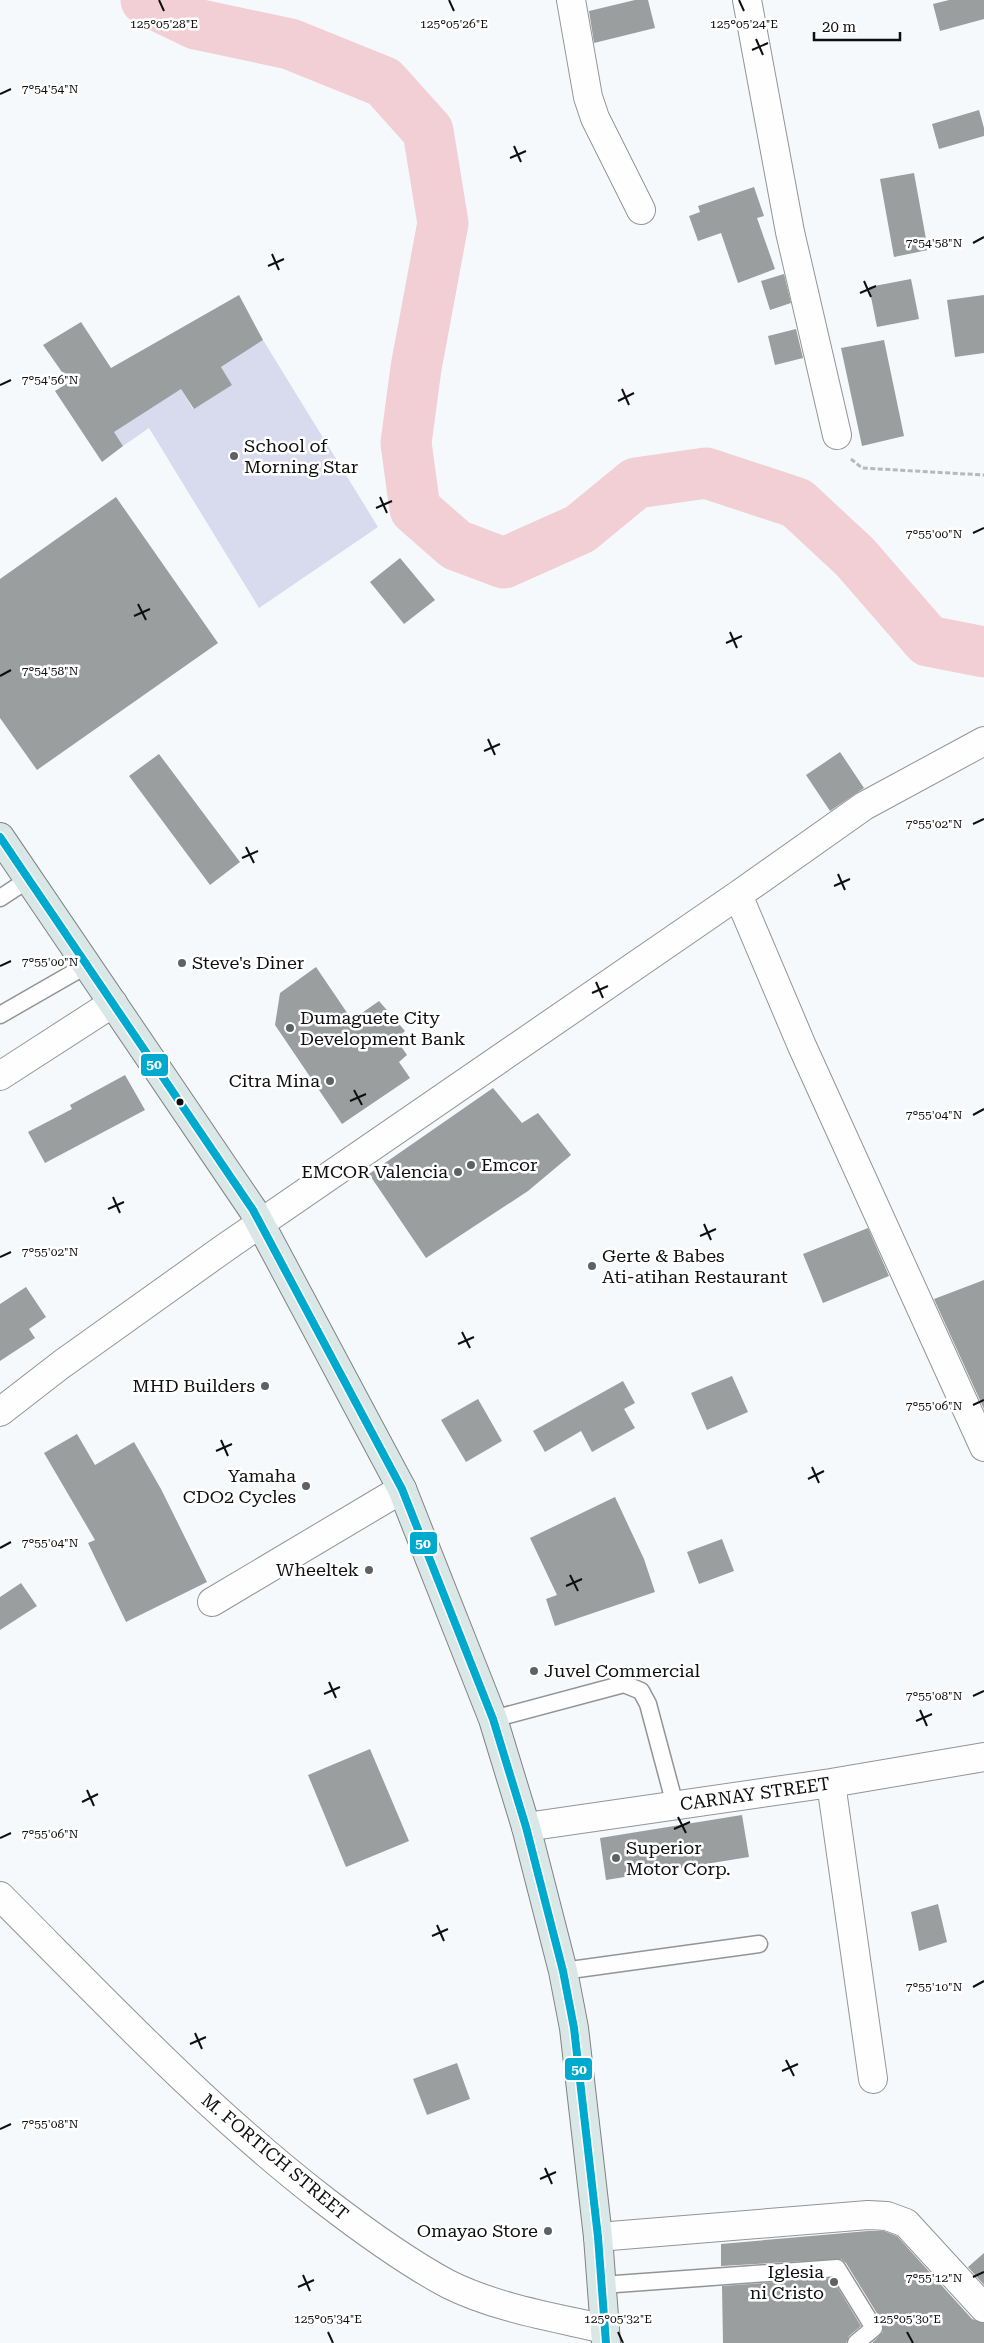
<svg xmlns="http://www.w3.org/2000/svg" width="984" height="2343" font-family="'Roboto Serif',serif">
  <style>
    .green { fill: #d8daee }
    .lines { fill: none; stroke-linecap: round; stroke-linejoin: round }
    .river { stroke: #f1cfd4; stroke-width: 51 }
    .building { fill: #9a9e9f }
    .lane-casing { stroke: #939495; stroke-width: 19 }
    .street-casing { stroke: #939495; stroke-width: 30 }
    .highway-casing { stroke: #808283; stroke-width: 30 }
    .path { stroke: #b8b8b9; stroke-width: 3; stroke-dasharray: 5 2.5; stroke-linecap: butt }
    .lane { stroke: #fefefe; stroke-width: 16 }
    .street { stroke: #fefefe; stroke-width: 28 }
    .highway { stroke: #d9e7e7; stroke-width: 28 }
    .bus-1-casing { stroke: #fff; stroke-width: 11 }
    .bus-1 { stroke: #00a9ce; stroke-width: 8 }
    .ticks { fill: none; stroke: #0f0f0f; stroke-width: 2 }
    .poi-dot { fill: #606162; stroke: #fff; stroke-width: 2 }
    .bus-dot { fill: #0f0f0f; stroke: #fff; stroke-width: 2 }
    .labels { text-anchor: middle; stroke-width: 5; stroke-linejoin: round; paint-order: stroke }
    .poi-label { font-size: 18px; fill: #0f0f0f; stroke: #fff; text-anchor: start }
    .street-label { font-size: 18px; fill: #0f0f0f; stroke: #fff }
    .ticks-label { font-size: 12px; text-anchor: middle; fill: #0f0f0f; stroke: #fff; stroke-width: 5; stroke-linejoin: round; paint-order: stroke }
    .line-badge { stroke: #fff; stroke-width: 2 }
    .badge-label { font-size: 14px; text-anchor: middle; font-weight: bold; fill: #fff }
  </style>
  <rect width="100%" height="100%" fill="#f5f9fb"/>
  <path class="green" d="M263,340l115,187 -119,81 -110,-180 -26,18 -46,-69 33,-8 71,20 12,20 39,-24 -11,-18z"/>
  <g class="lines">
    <path class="river" d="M146,0l50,24 94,20 94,38 44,49 15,92 -27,145 -10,75 9,66 41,36 48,18 76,-34 56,-46 70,-10 91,30 58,54 73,84 56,11"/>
  </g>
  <path class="building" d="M635,0h13l7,28 -61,15 -5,-32z
    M949,0h35v19l-44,12 -7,-27z
    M979,110l5,18v8l-45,13 -7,-25z
    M914,173l14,77 -34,7 -14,-78z
    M754,187l10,29 -7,2 18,51 -37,14 -17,-50 -23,8 -9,-25 11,-4 -2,-6z
    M784,274l7,29 -21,7 -9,-29z
    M911,279l8,40 -42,8 -8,-40z
    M239,295l24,45 -42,27 11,18 -38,24 -13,-20 -67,43 9,14 -21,16 -47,-71 14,-9 -26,-37 38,-23 30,46z
    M984,295v58l-29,4 -8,-57z
    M796,329l7,29 -28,7 -7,-29z
    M884,340l20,96 -42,10 -21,-98z
    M116,497l102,146 -181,127 -37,-52v-139z
    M400,558l35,42 -31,24 -34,-42z
    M840,752l24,36 -34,23 -24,-36z
    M159,754l81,108 -30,23 -81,-109z
    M316,967l36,53 27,-19 26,30 -9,8 11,16 -8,7 11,16 -68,46 -67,-99 5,-32z
    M125,1075l20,35 -100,53 -17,-31 44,-23 -2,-4z
    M493,1088l29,35 16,-10 33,42 -43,36 -102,67 -57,-84z
    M868,1228l21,48 -66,27 -20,-49z
    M984,1280v129l-50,-110z
    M26,1287l20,30 -17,12 6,9 -35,23v-57z
    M732,1376l16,36 -41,18 -16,-37z
    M623,1381l12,22 -11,6 11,19 -43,24 -11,-21 -36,21 -12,-21z
    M478,1399l24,42 -36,21 -25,-42z
    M77,1434l18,31 39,-23 27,47 46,93 -81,40 -38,-79 7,-3 -51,-87z
    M615,1497l29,62 11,33 -100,34 -9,-27 11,-4 -27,-57z
    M722,1539l12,32 -35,13 -12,-32z
    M21,1583l16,23 -37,24v-33z
    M370,1749l39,92 -63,26 -38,-92z
    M742,1815l7,42 -143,23 -6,-42z
    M938,1904l9,38 -28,9 -8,-39z
    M457,2063l13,36 -43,16 -14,-36z
    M868,2231h16l13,5 75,83 12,4v20h-112l11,-11v-9l-37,-60 -5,-4 -120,7v-22z
    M984,2253v32l-16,-18z
    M832,2278l29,48 -12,10 -3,7h-123l-1,-57z"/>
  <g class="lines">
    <defs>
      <path id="lane" d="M0,898l29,-19
        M0,1015l87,-50
        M493,1719l131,-35 17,7 7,13 27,101
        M563,1971l196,-27
        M602,2285l235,-17 37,60 -18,15"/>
      <path id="street" d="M571,0l17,97 7,21 46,92
        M747,0l43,232 47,203
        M738,895l64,151 182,401
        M0,1076l113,-73
        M0,1412l62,-48 164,-117 512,-352 126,-89 120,-65
        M212,1602l190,-113
        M831,1783l42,296
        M526,1827l305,-44 153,-26
        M0,1896c105,105 207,214 325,305 39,30 80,60 123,83 48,24 105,33 157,45
        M598,2237l270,-22 19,1 19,7 78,85"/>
      <path id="highway" d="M0,837l253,373 149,279 91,230 33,108 37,144 11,57 24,209 8,106"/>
    </defs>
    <use href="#lane" class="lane-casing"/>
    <use href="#street" class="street-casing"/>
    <use href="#highway" class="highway-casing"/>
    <path class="path" d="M851,459l11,9 122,7"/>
    <use href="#lane" class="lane"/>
    <use href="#street" class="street"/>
    <use href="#highway" class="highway"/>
    <defs>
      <path id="bus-1" d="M0,837l253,373 149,279 91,230 33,108 37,144 11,57 24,209 8,106"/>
    </defs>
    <use href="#bus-1" class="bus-1-casing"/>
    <use href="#bus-1" class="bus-1"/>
  </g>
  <path class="ticks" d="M159,0l5,11M449,0l5,11M739,0l5,11M756,39l7,16M752,50l16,-7M0,94l11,-5M514,146l7,16M510,158l16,-7M973,243l11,-6M272,254l7,16M268,266l16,-7M864,281l7,16M860,293l16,-7M0,385l11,-5M622,389l7,16M618,401l16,-8M380,497l7,16M376,508l16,-7M973,533l11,-5M138,604l8,16M134,616l16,-7M730,632l7,16M726,643l16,-7M0,676l11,-6M488,739l7,16M484,751l16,-7M973,824l11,-5M246,847l8,16M242,858l16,-7M838,874l7,16M834,886l16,-7M0,966l11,-5M596,982l7,16M592,993l16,-7M354,1090l8,15M350,1101l16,-7M973,1115l11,-6M113,1197l7,16M108,1209l16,-7M704,1224l7,16M700,1236l16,-7M0,1257l11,-5M462,1332l8,16M458,1344l16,-7M973,1405l11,-5M221,1440l7,16M216,1451l16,-7M812,1467l7,16M808,1479l16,-8M0,1548l11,-6M570,1575l8,16M566,1586l16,-7M329,1682l7,16M324,1694l16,-7M973,1696l11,-5M920,1710l7,16M916,1721l16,-7M87,1790l7,16M82,1802l16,-8M678,1817l8,16M674,1829l16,-7M0,1838l11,-5M437,1925l7,16M432,1936l16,-7M973,1987l11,-6M195,2033l7,16M190,2044l16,-7M786,2060l8,16M782,2071l16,-7M0,2129l11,-5M545,2168l7,16M540,2179l16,-7M303,2275l7,16M973,2277l11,-5M298,2287l16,-7M328,2332l5,11M618,2332l5,11M907,2332l6,11"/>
  <g class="poi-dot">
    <circle cx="234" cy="456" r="5"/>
    <circle cx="182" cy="963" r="5"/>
    <circle cx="290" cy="1028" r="5"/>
    <circle cx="330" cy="1081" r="5"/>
    <circle cx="471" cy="1165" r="5"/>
    <circle cx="458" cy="1172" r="5"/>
    <circle cx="592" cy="1266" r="5"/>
    <circle cx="265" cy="1386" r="5"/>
    <circle cx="306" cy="1486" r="5"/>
    <circle cx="369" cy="1570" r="5"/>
    <circle cx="534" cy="1671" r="5"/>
    <circle cx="616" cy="1858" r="5"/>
    <circle cx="548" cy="2231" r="5"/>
    <circle cx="834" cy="2282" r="5"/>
  </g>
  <circle class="bus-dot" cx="180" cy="1102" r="4.5"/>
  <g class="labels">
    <g class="poi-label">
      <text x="244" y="452">School of<tspan x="244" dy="21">Morning Star</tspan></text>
      <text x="192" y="969">Steve's Diner</text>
      <text x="300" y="1024">Dumaguete City<tspan x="300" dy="21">Development Bank</tspan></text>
      <text x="320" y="1087" text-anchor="end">Citra Mina</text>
      <text x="481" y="1171">Emcor</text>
      <text x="448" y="1178" text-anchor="end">EMCOR Valencia</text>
      <text x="602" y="1262">Gerte &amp; Babes<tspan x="602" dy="21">Ati-atihan Restaurant</tspan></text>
      <text x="255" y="1392" text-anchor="end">MHD Builders</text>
      <text x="296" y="1482" text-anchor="end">Yamaha<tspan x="296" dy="21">CDO2 Cycles</tspan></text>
      <text x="359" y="1576" text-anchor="end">Wheeltek</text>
      <text x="544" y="1677">Juvel Commercial</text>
      <text x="626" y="1854">Superior<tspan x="626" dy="21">Motor Corp.</tspan></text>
      <text x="538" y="2237" text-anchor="end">Omayao Store</text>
      <text x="824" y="2278" text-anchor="end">Iglesia<tspan x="824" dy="21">ni Cristo</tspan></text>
    </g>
    <g class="street-label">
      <text transform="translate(755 1794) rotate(-8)" y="6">CARNAY STREET</text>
      <text transform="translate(275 2157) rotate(40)" y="6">M. FORTICH STREET</text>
    </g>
  </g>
  <g class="ticks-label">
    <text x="164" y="28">125°05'28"E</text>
    <text x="454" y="28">125°05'26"E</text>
    <text x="744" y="28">125°05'24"E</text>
    <text x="50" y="93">7°54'54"N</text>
    <text x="934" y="247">7°54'58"N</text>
    <text x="50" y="384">7°54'56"N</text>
    <text x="934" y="538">7°55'00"N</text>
    <text x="50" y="675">7°54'58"N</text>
    <text x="934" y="828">7°55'02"N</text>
    <text x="50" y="966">7°55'00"N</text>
    <text x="934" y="1119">7°55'04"N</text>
    <text x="50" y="1256">7°55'02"N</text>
    <text x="934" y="1410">7°55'06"N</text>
    <text x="50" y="1547">7°55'04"N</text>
    <text x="934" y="1700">7°55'08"N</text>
    <text x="50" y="1838">7°55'06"N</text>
    <text x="934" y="1991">7°55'10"N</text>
    <text x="50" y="2128">7°55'08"N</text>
    <text x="934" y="2282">7°55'12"N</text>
    <text x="328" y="2323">125°05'34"E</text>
    <text x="618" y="2323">125°05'32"E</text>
    <text x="907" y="2323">125°05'30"E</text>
  </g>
  <g class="line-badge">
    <rect x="140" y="1053" width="29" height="24" rx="5" fill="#00a9ce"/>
    <rect x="409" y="1531" width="29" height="24" rx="5" fill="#00a9ce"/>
    <rect x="564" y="2057" width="29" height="24" rx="5" fill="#00a9ce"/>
  </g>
  <g class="badge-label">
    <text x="154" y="1069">50</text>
    <text x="423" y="1548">50</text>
    <text x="579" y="2074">50</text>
  </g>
  <path d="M814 32v8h86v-8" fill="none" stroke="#0f0f0f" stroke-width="2.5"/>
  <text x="822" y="32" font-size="15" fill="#0f0f0f" stroke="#ffffff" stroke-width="4" paint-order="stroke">20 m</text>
</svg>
